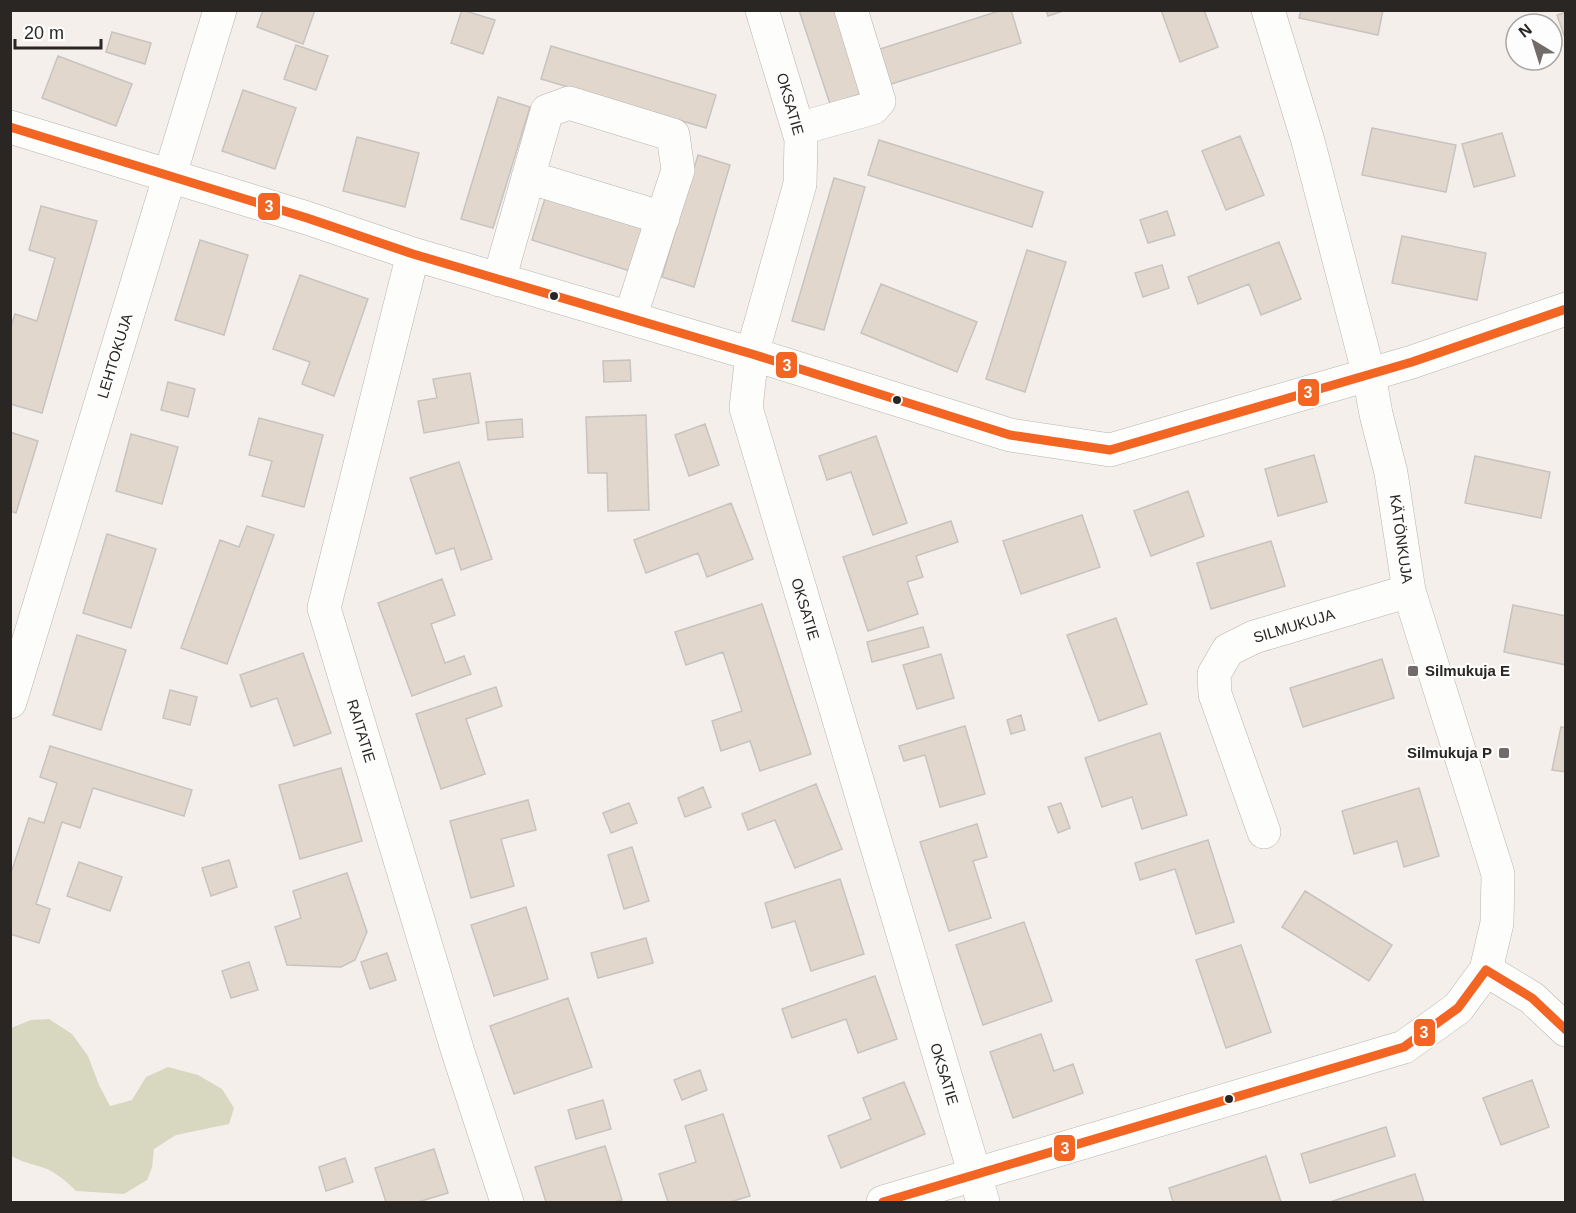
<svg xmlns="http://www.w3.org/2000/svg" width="1576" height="1213" font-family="Arial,sans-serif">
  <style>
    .green { fill: #d8d8c1 }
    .building { fill: #e1d7cd; stroke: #c7c3bf; stroke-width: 1.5 }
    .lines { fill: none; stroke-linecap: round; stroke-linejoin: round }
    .minor-casing { stroke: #b8b4b0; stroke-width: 34 }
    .minor { stroke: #fdfdfc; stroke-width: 33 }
    .bus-1-casing { stroke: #fdfdfd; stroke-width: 14 }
    .bus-1 { stroke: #f26522; stroke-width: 9 }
    .bus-dot { fill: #2a2623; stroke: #fdfdfd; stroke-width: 2 }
    .poi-dot { fill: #716c69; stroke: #fdfdfd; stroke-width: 2 }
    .labels { text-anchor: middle; stroke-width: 4.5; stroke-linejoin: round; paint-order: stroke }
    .street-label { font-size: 15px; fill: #2a2623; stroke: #fdfdfd }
    .poi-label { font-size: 15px; font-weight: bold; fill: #2a2623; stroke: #fdfdfd; text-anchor: start }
    .line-badge { stroke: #fdfdfd; stroke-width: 2 }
    .badge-label { font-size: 16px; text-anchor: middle; font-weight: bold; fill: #fff }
  </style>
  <rect width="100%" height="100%" fill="#f4efea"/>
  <path class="green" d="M49,1019l23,15 16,22 11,29 11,21 22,-6 14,-23 22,-10 30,8 24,14 12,19 -5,16 -53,11 -22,14 -2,19 -5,12 -23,14 -48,-3c-9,-9 -20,-19 -32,-23 -12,-4 -22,-6 -33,-12v-128l20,-8z"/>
  <path class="building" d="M263,10h52l-12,34 -46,-17z
    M462,10l33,10 -12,34 -32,-11z
    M799,10h37l27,83 -33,11z
    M1002,10h9l10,33 -133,42 -11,-35z
    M1046,10h20l-18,6z
    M1161,10h43l14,37 -38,15z
    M1301,10h82l-5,25 -79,-17z
    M1566,12v29l-9,-26z
    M112,32l39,11 -6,21 -39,-12z
    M296,45l32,11 -12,34 -32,-11z
    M551,46l165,49 -10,33 -165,-49z
    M58,56l74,28 -16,42 -74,-28z
    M243,90l53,18 -21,61 -53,-18z
    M498,97l32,10 -37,121 -32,-9z
    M1372,128l84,17 -10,47 -84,-17z
    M1502,133l13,43 -41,11 -12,-43z
    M1240,136l24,59 -38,15 -24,-59z
    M357,137l62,16 -14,54 -62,-16z
    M879,140l164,52 -11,35 -164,-52z
    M698,155l32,10 -36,122 -32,-10z
    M834,178l31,9 -41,143 -32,-9z
    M547,192l98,31 -15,48 -98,-31z
    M41,206l56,15 -55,192 -32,-9v-75l5,-15 22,7 18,-63 -26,-8z
    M1167,211l8,24 -27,8 -8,-23z
    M1402,236l84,17 -9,47 -85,-17z
    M200,240l48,15 -24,80 -49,-15z
    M1279,242l22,57 -40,16 -12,-31 -51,20 -10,-27z
    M1027,250l39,12 -41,130 -39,-13z
    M1162,265l7,23 -26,9 -8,-24z
    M300,275l68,24 -34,97 -32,-12 8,-22 -37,-13z
    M881,284l96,38 -20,50 -96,-39z
    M630,360l1,21 -27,1 -1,-21z
    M470,373l9,50 -55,10 -6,-32 19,-3 -4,-19z
    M168,382l27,7 -7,28 -27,-7z
    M646,415l3,95 -41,1 -1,-38h-19l-2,-56z
    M259,418l64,17 -19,72 -42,-11 10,-35 -23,-6z
    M522,419l1,18 -35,3 -2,-18z
    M705,424l14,41 -30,11 -14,-41z
    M10,432l28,9 -22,72 -6,-2z
    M131,434l47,13 -16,57 -46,-13z
    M876,436l31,87 -34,12 -22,-63 -24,8 -8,-24z
    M1314,455l13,47 -49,14 -13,-47z
    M1475,456l75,16 -9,46 -76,-15z
    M459,462l33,97 -31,11 -7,-22 -18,6 -26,-76z
    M1188,491l16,45 -53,20 -17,-45z
    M731,503l22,56 -46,18 -9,-24 -52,20 -12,-33z
    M1082,515l18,52 -79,27 -18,-53z
    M951,521l7,21 -42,14 7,21 -16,5 11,32 -50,17 -25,-74z
    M247,526l27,9 -47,129 -46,-16 39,-108 19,7z
    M107,534l49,15 -25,79 -48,-15z
    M1271,541l14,45 -74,23 -14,-46z
    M442,579l13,36 -24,9 14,39 19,-7 7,18 -59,22 -34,-93z
    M762,604l49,150 -51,17 -10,-30 -29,10 -9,-30 30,-10 -19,-59 -37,13 -11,-33z
    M1513,605l53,11v49l-62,-13z
    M1116,618l31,86 -48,17 -32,-86z
    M923,627l6,20 -57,15 -5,-20z
    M77,635l49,15 -25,80 -48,-15z
    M303,653l28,80 -37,13 -17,-48 -26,9 -11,-32z
    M941,654l13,44 -37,11 -14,-44z
    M1382,659l12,39 -91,29 -13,-39z
    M496,687l6,19 -36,13 19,55 -44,15 -25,-75z
    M170,690l27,7 -7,28 -27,-7z
    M1021,715l4,15 -14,4 -4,-14z
    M965,726l20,68 -45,13 -15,-52 -21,6 -5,-15z
    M1561,727l5,1v44l-14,-2z
    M1160,733l27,82 -45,14 -10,-32 -30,10 -17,-49z
    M50,746l142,44 -8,26 -91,-28 -13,40 -18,-6 -26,82 14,5 -11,34 -29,-9v-58l19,-58 15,5 13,-40 -17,-6z
    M341,768l21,73 -62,18 -21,-74z
    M816,784l26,65 -47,19 -20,-48 -27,10 -6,-16z
    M703,787l8,20 -26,10 -7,-19z
    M1419,788l20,68 -35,11 -7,-26 -43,13 -12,-43z
    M528,800l8,30 -35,9 13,47 -43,12 -21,-77z
    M629,803l8,20 -26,10 -8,-20z
    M1061,803l9,25 -12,5 -10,-26z
    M977,824l10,33 -14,4 18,57 -42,13 -29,-89z
    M1208,840l26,82 -38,12 -21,-65 -35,11 -5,-17z
    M632,847l17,54 -25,8 -16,-54z
    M229,860l8,27 -26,9 -9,-28z
    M79,862l43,15 -12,34 -43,-15z
    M347,873l20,59 -12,28 -14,7 -54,-2 -12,-38 26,-9 -8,-27z
    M840,879l24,75 -53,17 -16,-50 -23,7 -7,-25z
    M1305,891l87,54 -23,36 -87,-54z
    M526,907l22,72 -54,17 -23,-71z
    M1024,922l28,79 -69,24 -27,-80z
    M646,938l7,25 -55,15 -7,-25z
    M1241,945l30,87 -45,16 -30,-88z
    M387,953l9,27 -26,9 -9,-27z
    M249,962l9,28 -27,8 -9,-27z
    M875,976l22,63 -39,14 -12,-34 -54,19 -10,-29z
    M568,998l24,69 -78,27 -24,-68z
    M1041,1034l13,37 19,-7 10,29 -70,25 -23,-66z
    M700,1070l7,20 -25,10 -8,-20z
    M1532,1080l17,47 -48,18 -18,-47z
    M904,1082l21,52 -84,34 -13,-32 43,-17 -8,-21z
    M603,1100l8,29 -35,10 -8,-29z
    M723,1114l27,82 -20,6h-62l-9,-28 37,-12 -11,-36z
    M1386,1127l9,29 -85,27 -9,-29z
    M605,1146l17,54 -8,2h-68l-11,-35z
    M434,1149l14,44 -30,9h-32l-11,-34z
    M1266,1156l15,46h-108l-4,-14z
    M345,1158l8,24 -27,9 -7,-24z
    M1415,1174l9,28h-94z"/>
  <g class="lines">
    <defs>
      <path id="minor" d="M762,10l39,129 -1,45 -48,170 -6,54 237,794
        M10,127l297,91 106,36 339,100 258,81 100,15 302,-88 154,-53
        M798,129l75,-21 6,-7 -28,-91
        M528,177l135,41
        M413,254l-89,354 134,444 49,150
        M499,280l48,-169 22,-8 104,32 5,35 -48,148
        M10,702l210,-692
        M1264,832l-49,-138 -1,-20 14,-24 26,-13 155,-46
        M1486,970l46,28 34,32
        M883,1202l521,-155 54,-39 28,-38 11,-47 1,-49 -89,-283 -18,-118 -15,-59 -7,-39 -61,-234 -40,-131"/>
    </defs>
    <use href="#minor" class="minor-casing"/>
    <use href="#minor" class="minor"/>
    <defs>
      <path id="bus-1" d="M10,127l297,91 106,36 339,100 258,81 100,15 302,-88 154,-53
        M883,1202l521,-155 54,-39 28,-38 46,28 34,32"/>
    </defs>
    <use href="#bus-1" class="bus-1-casing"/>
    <use href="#bus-1" class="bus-1"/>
  </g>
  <g class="bus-dot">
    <circle cx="554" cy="296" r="5"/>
    <circle cx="897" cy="400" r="5"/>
    <circle cx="1229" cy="1099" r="5"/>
  </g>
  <g class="poi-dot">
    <rect x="1407" y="665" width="12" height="12" rx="3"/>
    <rect x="1498" y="747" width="12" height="12" rx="3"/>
  </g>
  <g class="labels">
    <g class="street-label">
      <text transform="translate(790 104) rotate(74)" y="5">OKSATIE</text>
      <text transform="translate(115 356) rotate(-73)" y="5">LEHTOKUJA</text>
      <text transform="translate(1401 539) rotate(82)" y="5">KÄTÖNKUJA</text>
      <text transform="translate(805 609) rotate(73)" y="5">OKSATIE</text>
      <text transform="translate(1294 626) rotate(-17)" y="5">SILMUKUJA</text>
      <text transform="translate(361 731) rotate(73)" y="5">RAITATIE</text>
      <text transform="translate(944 1074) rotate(73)" y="5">OKSATIE</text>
    </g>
    <g class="poi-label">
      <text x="1425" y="676">Silmukuja E</text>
      <text x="1492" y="758" text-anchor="end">Silmukuja P</text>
    </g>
  </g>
  <g class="line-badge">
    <rect x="257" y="192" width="24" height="29" rx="6" fill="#f26522"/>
    <rect x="775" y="351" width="23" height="28" rx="6" fill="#f26522"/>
    <rect x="1297" y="378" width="23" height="29" rx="6" fill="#f26522"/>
    <rect x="1413" y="1018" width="23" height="29" rx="6" fill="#f26522"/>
    <rect x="1053" y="1134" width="23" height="28" rx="6" fill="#f26522"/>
  </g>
  <g class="badge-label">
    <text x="269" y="212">3</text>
    <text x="787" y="371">3</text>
    <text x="1308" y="398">3</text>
    <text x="1424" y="1038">3</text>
    <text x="1065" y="1154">3</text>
  </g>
  <rect width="1576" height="1213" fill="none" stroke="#2a2623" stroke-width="24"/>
  <g transform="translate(1534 42) rotate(322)"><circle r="28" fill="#fdfdfd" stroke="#a9a7a6" stroke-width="1.5"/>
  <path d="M0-4.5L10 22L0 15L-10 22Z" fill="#716c69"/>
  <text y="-9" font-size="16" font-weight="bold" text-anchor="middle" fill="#2a2623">N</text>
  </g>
  <path d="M15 39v9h86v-9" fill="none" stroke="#2a2623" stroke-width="3"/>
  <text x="24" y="39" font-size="18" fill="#2a2623" stroke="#fdfdfd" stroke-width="4.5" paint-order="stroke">20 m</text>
</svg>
